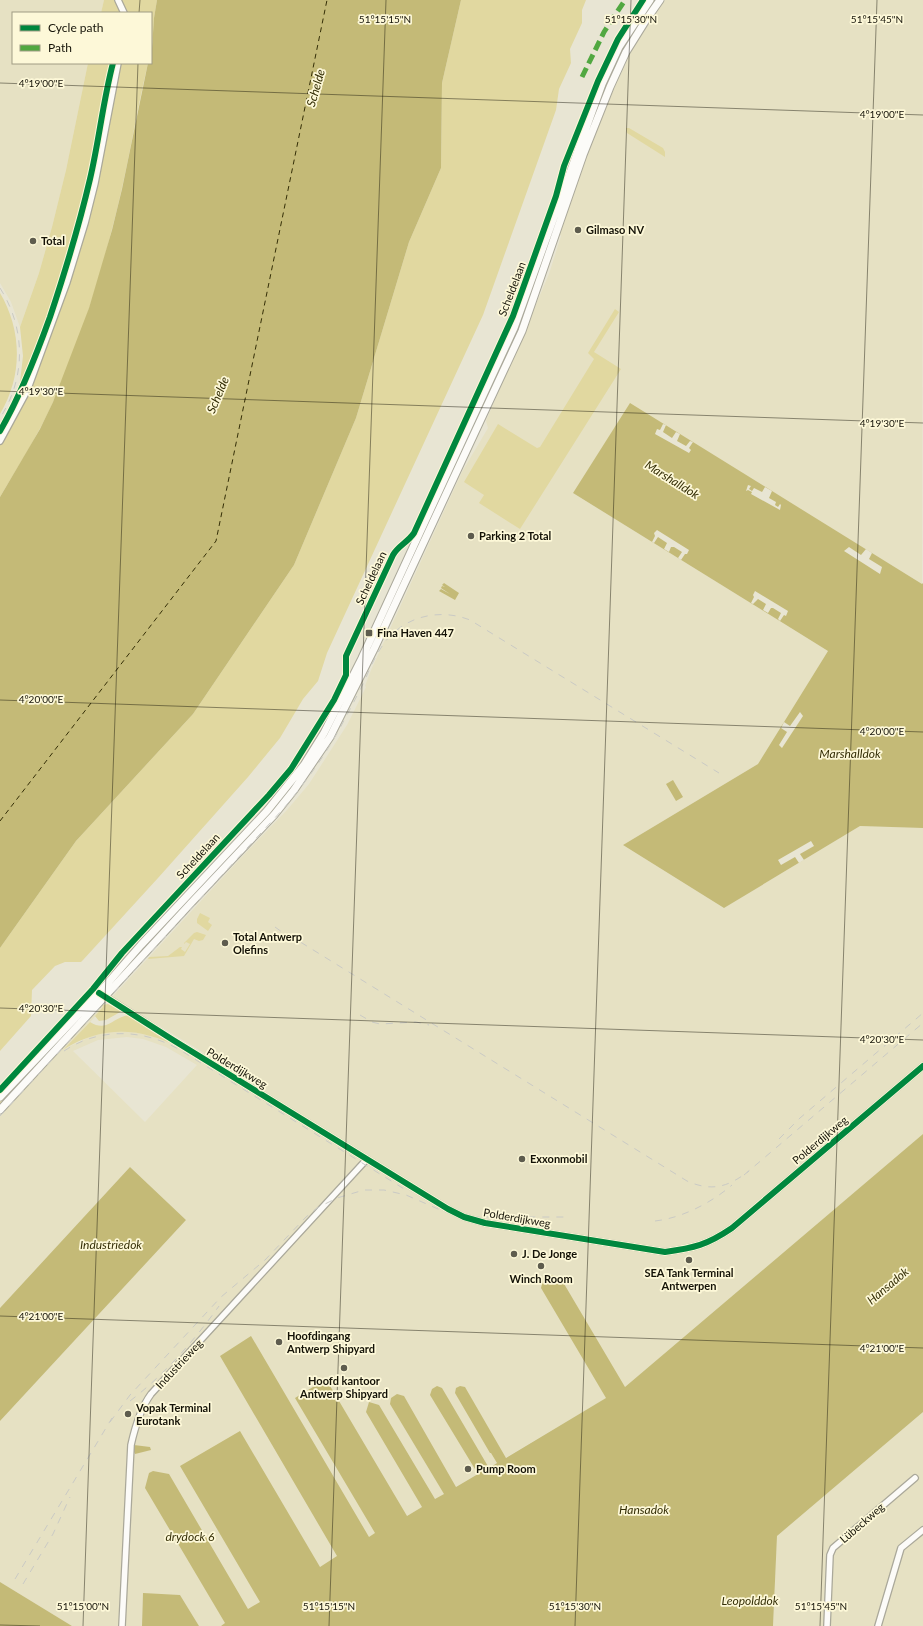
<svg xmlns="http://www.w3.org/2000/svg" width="923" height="1626" font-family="Lato,sans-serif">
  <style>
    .built { fill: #e6e1c3; fill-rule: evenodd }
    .green { fill: #e1d8a0 }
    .water { fill: #c4ba77 }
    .pier { fill: #e8e5d3 }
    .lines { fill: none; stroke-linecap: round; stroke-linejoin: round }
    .ferry { stroke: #342e06; stroke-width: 1; stroke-dasharray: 5 4; stroke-linecap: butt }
    .minor-casing { stroke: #aaa89a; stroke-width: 8 }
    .major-casing { stroke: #aaa89a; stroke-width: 9 }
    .minor { stroke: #fcfbf8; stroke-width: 5.5 }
    .major { stroke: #fcfbf8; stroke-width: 7 }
    .rail { stroke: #cacac5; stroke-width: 1; stroke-dasharray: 7 7; stroke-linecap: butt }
    .quiet { stroke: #51a841; stroke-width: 5; stroke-dasharray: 10 5; stroke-linecap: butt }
    .cycleway-casing { stroke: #fdf8d8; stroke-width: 8 }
    .cycleway { stroke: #00873e; stroke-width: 6 }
    .ticks { fill: none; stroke: #141207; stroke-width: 1; stroke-opacity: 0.45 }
    .poi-dot { fill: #5e5c4e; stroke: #fdf8d8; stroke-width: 1.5 }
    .labels { text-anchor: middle; stroke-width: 3.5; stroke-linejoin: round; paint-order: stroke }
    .poi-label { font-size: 11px; font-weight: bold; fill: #141207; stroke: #fdf8d8; text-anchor: start }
    .street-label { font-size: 11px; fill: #141207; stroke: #fdf8d8 }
    .water-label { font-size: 12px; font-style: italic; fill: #342e06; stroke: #fdf8d8 }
    .ticks-label { font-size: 10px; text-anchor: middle; fill: #141207; stroke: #fdf8d8; stroke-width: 3.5; stroke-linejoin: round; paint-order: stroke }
  </style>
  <rect width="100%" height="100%" fill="#e8e5d3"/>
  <path class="built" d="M0,0h104l-3,13h-88v50h75l-22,107 -14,57 -13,46 -19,54 -9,-25 -11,-19z
    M665,0h258l-1,584 -292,-180 -57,89 255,158 -70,113 -135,81 101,63 136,-82 63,2v306l-298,253 -404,239h-22l-19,-31 -37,-1 -1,32h-70l-72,-44v-161l186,-201 -56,-53 -130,141v-193l102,-110 2,2 -38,41 26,-12 15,-4h25l18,3 14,5 36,20 4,-7 -92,-56 126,-136 49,-51 22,-26 38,-59 19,-38 -1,-1 6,-16 91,-198 26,-44 -2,-7 63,-147 12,-38 -2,-2 32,-91 26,-61 16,-34zM127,1037l16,2 23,8 31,18 -52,57 -72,-71 25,-11z
    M923,1412v214h-150l4,-90z"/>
  <path class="green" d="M104,0h53l-3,18 -1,19 -2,11v-35h-50z
    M461,0h125l-4,10v13l-12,26 1,14 -12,26 -3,21 -73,205 -156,338 -9,28 -15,18 -23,39 -32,39 -90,101 -75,82 -2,2h-16l-10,4 -23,24 -1,26 -31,35v-103l76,-107 117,-127 101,-149 62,-147 53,-176 32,-74 1,-85z
    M88,63h60c-13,55 -21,111 -36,166 -16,63 -37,128 -65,186 -14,28 -31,55 -47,82v-73l12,-21 8,-21 3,-26 -3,-29 19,-54 13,-46 14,-57z
    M626,128h3l34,20 2,4v5l-38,-24z
    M0,293c22,37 23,83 0,121z
    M615,309l4,3 -25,40 27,17 -101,160 -41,-26 5,-8 -20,-13 34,-58 39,24 3,-1 54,-88 -6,-6z
    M200,913l10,5 -2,4 4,3 -4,6 -11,-8v-4z
    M197,932l9,3 -3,5 -4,1 -5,-2 -10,17 -36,3 1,-2 19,-1 12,-9h2l-1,2 4,3 5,-8 -4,-2 -2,2v-1l10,-10z
    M93,1001l3,1 -96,104v-4z
    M108,1004l14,7 -16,9 -7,1 -4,-5 8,-9 -1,-2z
    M129,1015l53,34c-41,-22 -78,-24 -118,0l26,-27c17,11 23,-5 39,-7z"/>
  <path class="water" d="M157,0h304l-19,83 -1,85 -32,74 -53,176 -62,147 -101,149 -117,127 -76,107v-451l40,-68 13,-27 36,-94 23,-78 10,-41 26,-126h3l3,-45z
    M630,403l292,181 1,-1v245l-63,-2 -136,82 -101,-63 135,-81 70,-113 -255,-158z
    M444,583l15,10 -4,7 -16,-9 2,-2 9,5 -9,-6 1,-2 3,1 -3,-2z
    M673,780l10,17 -7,4 -10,-17z
    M923,1134v278l-146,124 -4,90h-552l4,-3 -80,-135 4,-15 4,-2 16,3 79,135 12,-7 -80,-136 60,-35 80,136 17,-11 -117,-200 31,-20 118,201 6,-4 -80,-135 31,-19 81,137 15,-9 -56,-95 3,-10 10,3 56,94 9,-5 -54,-90 1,-6 6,-4 7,2 52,91 22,-13 -48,-79 2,-6 5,-3 5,2 47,80 8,-5 -6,-10h-1l-35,-60 1,-5 4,-2 5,1 41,71 100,-60 -65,-110 3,-13 3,-1 13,3 65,110z
    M130,1167l56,53 -186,201v-113z
    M134,1445l16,2 1,3 -16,4 -1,-2z
    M0,1582l72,44h-72z
    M143,1593l37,2 19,31h-57z"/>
  <path class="pier" d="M663,424l3,1 -3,7 9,6 4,-6 4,2 -3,7 9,5 4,-5 3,1 -4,6 2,2 -2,3 -34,-19 2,-5 3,1z
    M748,485l3,1 -2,3 3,2 2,-3 8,4 3,-5 7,4 -3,7 7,4 -1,3 3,2 2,-3 1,1 -1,5 -29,-16 1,-2 -4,-2 -2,1z
    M657,530l32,20 -2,4h-2l-4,6 -3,-2 4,-6 -8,-5h-3l-2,5 -5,-3 3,-6 -9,-6 -4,6 -2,-1 3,-6 -1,-3z
    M849,547l12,8 5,-6 6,4 -3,6 13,8 -2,7 -36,-23z
    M755,591l33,20 -2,5 -2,-1 -4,6 -2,-2 3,-6 -8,-5h-2l-3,5 -5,-3 3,-6 -8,-5 -5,5 -2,-1 3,-6 -1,-2z
    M800,712l3,4 -21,32 -3,-3 8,-13 -6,-4 3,-6 6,4z
    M811,841l3,5 -14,8 4,6 -5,3 -4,-6 -14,8 -3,-5z"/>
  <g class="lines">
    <path class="ferry" d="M0,821l216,-280 111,-541"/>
    <defs>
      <path id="minor" d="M118,0l6,13
        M0,441l27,-50 40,-109 18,-59 10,-40 23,-120
        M103,995l70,45 275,169 16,8 21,6 180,29c29,-4 42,-7 67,-24l191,-162
        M122,1626l9,-181c4,-18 9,-36 20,-51l216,-235
        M827,1626l3,-71 3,-7 82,-70
        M878,1626l23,-78 22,-18"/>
      <path id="major" d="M0,1097l99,-104 42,-48 126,-134 37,-46 20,-32 38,-75 152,-330 88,-244 17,-37 31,-47
        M0,1110l191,-207 83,-88 20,-25 36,-53 44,-88 148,-318 61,-176 27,-68 16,-35 20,-32 14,-20"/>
    </defs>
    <use href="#minor" class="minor-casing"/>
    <use href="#major" class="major-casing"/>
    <use href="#minor" class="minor"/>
    <use href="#major" class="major"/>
    <path class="rail" d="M0,288c26,41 26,90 0,130
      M275,927l18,13
      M289,935l398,246c25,11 41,6 62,-10
      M360,1015l12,7 8,2 36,-2 13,3
      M64,1051c36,-24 80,-22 116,-1l229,142
      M0,1116l284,-308c21,-25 40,-51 56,-80 8,-15 16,-30 24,-46 6,-14 12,-28 21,-40 20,-26 55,-34 85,-22l249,153
      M779,1139l21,-21 123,-105
      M744,1175l179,-152
      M655,1221c27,-3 56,-18 77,-36
      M130,1401c34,-26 64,-60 89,-95
      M110,1422l20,-27 91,-98 44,-37 41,-43 11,-9 20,-10 27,-8h20l22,5 39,17 22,5h97
      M15,1579l97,-161
      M23,1584l30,-50 17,-37"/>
    <path class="quiet" d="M582,77l22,-45 21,-32"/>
    <defs>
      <path id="cycleway" d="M0,431c21,-36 36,-75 50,-114 15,-45 29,-91 40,-138 9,-38 13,-78 23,-116
        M99,993l74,47 275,169 16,8 21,6 180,29c29,-4 42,-7 67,-24l191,-162
        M0,1090l93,-101 29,-36 147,-158 22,-26 43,-69 12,-25v-19l47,-101c5,-9 15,-13 21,-22l99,-217 43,-120 8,-30 34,-85 20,-42 25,-39"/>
    </defs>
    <use href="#cycleway" class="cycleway-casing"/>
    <use href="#cycleway" class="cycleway"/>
  </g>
  <path class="ticks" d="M139,13l1,-13M0,83l923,32M0,391l923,32M0,700l923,32M0,1008l923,32M0,1316l923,32M0,1625l40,1M83,1626l55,-1563M329,1626l57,-1626M575,1626l56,-1626M820,1626l57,-1626"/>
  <g class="poi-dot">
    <circle cx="578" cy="230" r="4"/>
    <circle cx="33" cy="241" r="4"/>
    <circle cx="471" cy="536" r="4"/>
    <rect x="365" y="629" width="8" height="8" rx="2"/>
    <circle cx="225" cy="943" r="4"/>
    <circle cx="522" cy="1159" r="4"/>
    <circle cx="514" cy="1254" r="4"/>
    <circle cx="689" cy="1260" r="4"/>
    <circle cx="541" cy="1266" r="4"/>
    <circle cx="279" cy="1342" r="4"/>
    <circle cx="344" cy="1368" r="4"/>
    <circle cx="128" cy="1414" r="4"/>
    <circle cx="468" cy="1469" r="4"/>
  </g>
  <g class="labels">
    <g class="poi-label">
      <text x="586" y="234">Gilmaso NV</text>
      <text x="41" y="245">Total</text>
      <text x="479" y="540">Parking 2 Total</text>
      <text x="377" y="637">Fina Haven 447</text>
      <text x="233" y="941">Total Antwerp<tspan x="233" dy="13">Olefins</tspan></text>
      <text x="530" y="1163">Exxonmobil</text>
      <text x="522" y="1258">J. De Jonge</text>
      <text x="689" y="1277" text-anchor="middle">SEA Tank Terminal<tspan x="689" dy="13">Antwerpen</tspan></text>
      <text x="541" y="1283" text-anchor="middle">Winch Room</text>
      <text x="287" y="1340">Hoofdingang<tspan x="287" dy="13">Antwerp Shipyard</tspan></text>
      <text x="344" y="1385" text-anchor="middle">Hoofd kantoor<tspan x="344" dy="13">Antwerp Shipyard</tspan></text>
      <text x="136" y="1412">Vopak Terminal<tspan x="136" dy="13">Eurotank</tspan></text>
      <text x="476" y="1473">Pump Room</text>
    </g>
    <g class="street-label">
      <text transform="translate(512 289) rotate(-69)" y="4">Scheldelaan</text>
      <text transform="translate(371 578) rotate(-65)" y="4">Scheldelaan</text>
      <text transform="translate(198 856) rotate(-47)" y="4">Scheldelaan</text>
      <text transform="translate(237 1068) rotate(31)" y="4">Polderdijkweg</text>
      <text transform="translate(820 1140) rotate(-40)" y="4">Polderdijkweg</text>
      <text transform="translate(517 1218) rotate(10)" y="4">Polderdijkweg</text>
      <text transform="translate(179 1364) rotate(-47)" y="4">Industrieweg</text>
      <text transform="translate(862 1523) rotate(-41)" y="4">Lübeckweg</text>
    </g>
    <g class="water-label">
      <text transform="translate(316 88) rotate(-74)" y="4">Schelde</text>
      <text transform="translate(218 395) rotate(-67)" y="4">Schelde</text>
      <text transform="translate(672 480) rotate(32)" y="4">Marshalldok</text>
      <text x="850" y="758">Marshalldok</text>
      <text x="111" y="1249">Industriedok</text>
      <text transform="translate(888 1286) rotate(-40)" y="4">Hansadok</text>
      <text x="644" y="1514">Hansadok</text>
      <text x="190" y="1541">drydock 6</text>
      <text x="750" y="1605">Leopolddok</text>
    </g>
  </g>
  <g class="ticks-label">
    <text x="385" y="23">51°15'15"N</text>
    <text x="631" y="23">51°15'30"N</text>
    <text x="877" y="23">51°15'45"N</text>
    <text x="41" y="87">4°19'00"E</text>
    <text x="882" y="118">4°19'00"E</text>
    <text x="41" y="395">4°19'30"E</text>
    <text x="882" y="427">4°19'30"E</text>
    <text x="41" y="703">4°20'00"E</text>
    <text x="882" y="735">4°20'00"E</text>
    <text x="41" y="1012">4°20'30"E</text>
    <text x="882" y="1043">4°20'30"E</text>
    <text x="41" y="1320">4°21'00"E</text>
    <text x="882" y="1352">4°21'00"E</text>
    <text x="83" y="1610">51°15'00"N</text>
    <text x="329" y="1610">51°15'15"N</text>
    <text x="575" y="1610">51°15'30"N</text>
    <text x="821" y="1610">51°15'45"N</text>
  </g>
  <rect x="12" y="12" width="140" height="52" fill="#fdf8d8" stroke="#a09c84"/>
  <rect x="20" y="25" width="20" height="6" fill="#00873e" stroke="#a09c84"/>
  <text x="48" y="32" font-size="12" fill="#141207">Cycle path</text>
  <rect x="20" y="45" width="20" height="6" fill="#51a841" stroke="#a09c84"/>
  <text x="48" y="52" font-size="12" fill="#141207">Path</text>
</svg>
